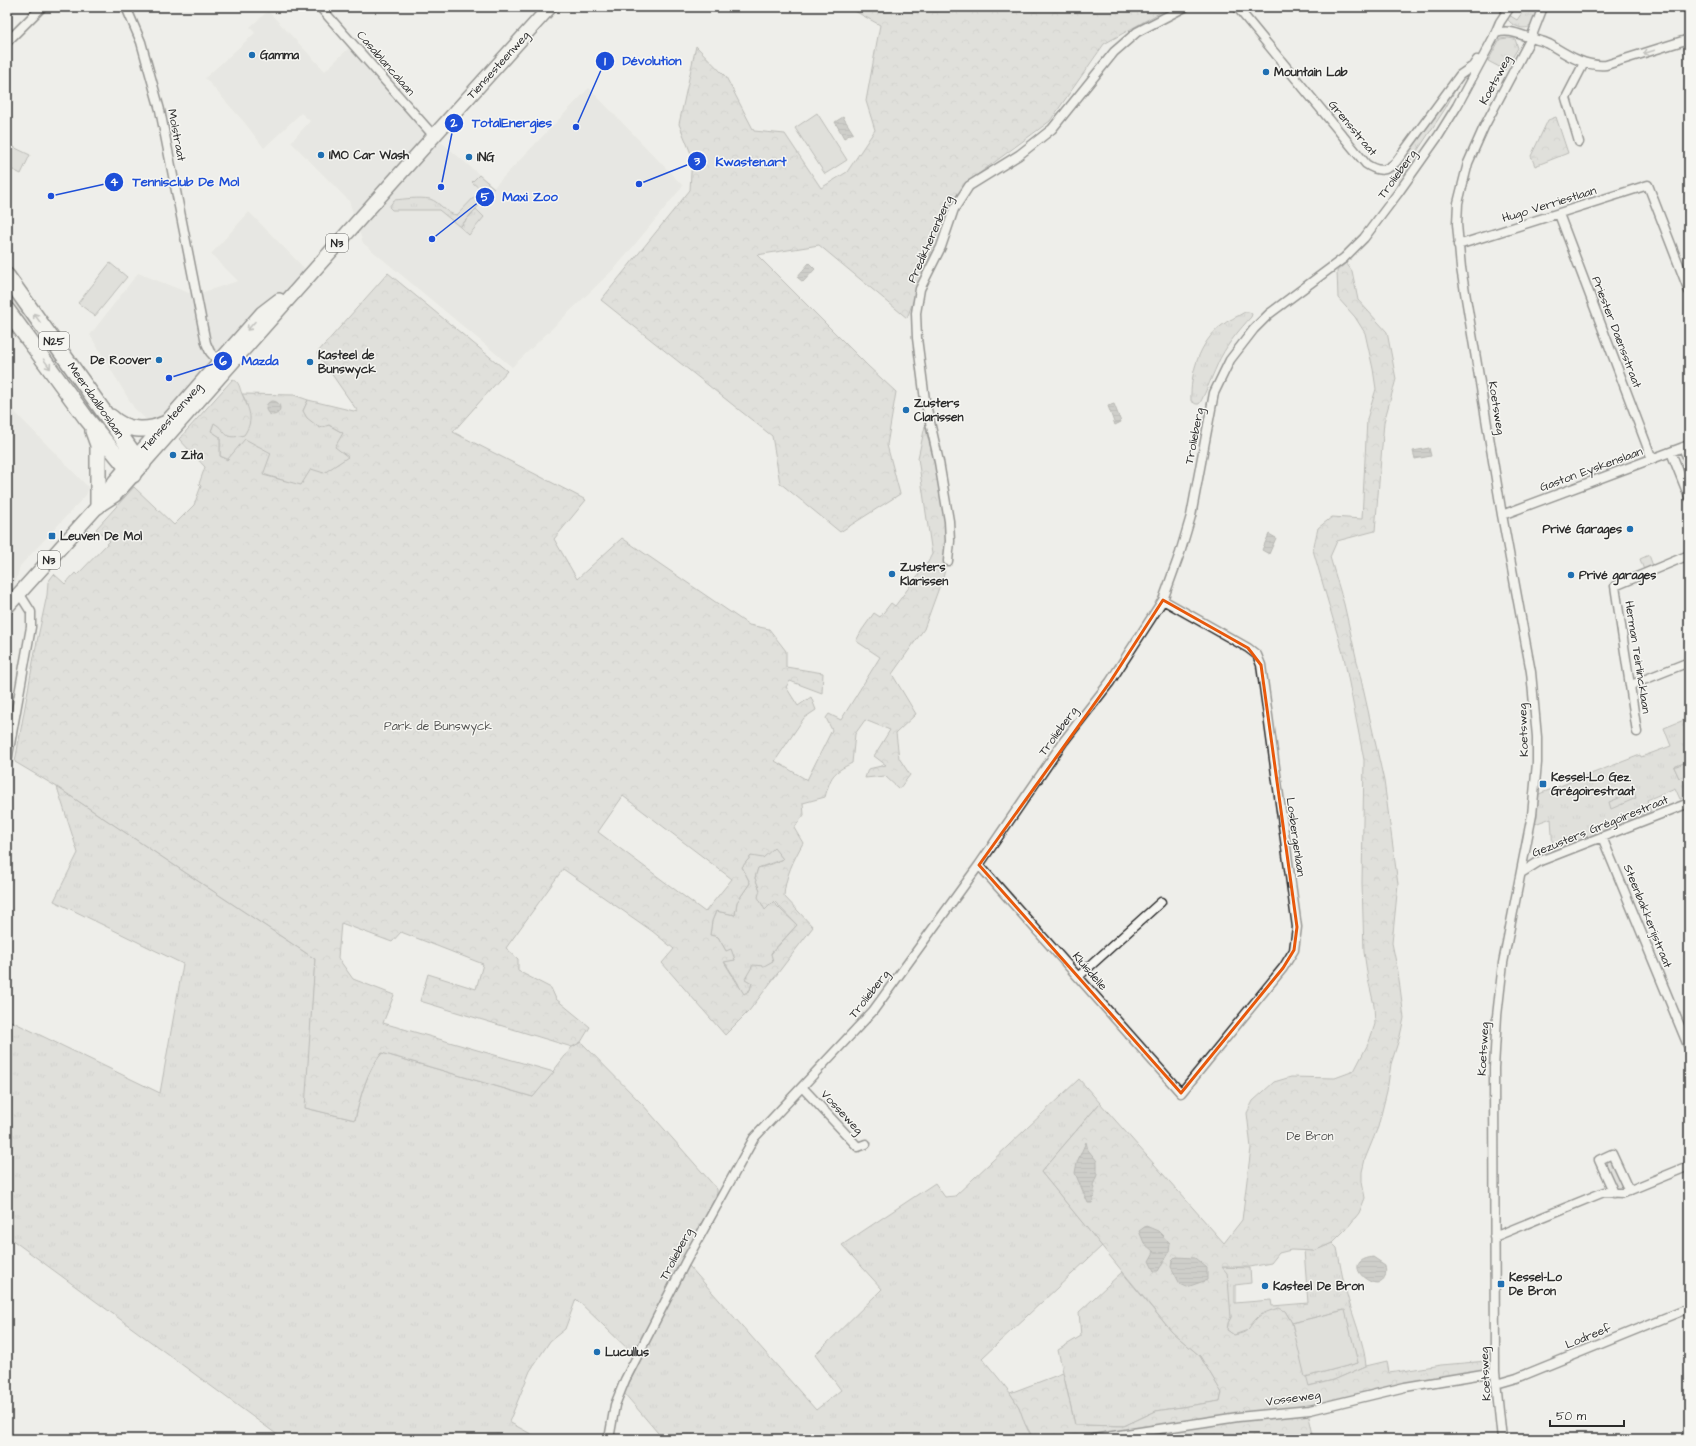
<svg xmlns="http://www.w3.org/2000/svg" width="1696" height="1446" font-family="'Architects Daughter',sans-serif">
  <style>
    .built { fill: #dededb }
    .grass { fill: url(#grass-tufts); stroke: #7c7c7a }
    .forest { fill: url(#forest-crowns); stroke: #7c7c7a; fill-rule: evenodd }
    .garden { fill: #cececa; stroke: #7c7c7a }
    .water { fill: url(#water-rules); stroke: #757573 }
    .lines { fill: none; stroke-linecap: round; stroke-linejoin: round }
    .street-casing { stroke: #2b2b2b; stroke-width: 11 }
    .primary-casing { stroke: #2b2b2b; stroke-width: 16 }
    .highway-casing { stroke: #2b2b2b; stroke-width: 18 }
    .street { stroke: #f6f6f2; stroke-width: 8 }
    .primary { stroke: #f6f6f2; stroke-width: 13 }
    .highway { stroke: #f6f6f2; stroke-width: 15 }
    .oneway { stroke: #90908e }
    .marked { fill: none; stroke: #e8590c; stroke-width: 3; stroke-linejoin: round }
    .poi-dot { fill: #1f6fb2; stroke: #f6f6f2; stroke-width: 1.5 }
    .labels { text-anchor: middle; stroke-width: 3; stroke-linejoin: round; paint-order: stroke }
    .shield { fill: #f6f6f2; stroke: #686867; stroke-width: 1 }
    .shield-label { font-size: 11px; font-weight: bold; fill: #2b2b2b }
    .poi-label { font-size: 12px; font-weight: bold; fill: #2b2b2b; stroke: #f6f6f2; text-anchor: start }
    .street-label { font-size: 12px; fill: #2b2b2b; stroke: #f6f6f2 }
    .park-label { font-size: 12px; fill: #545453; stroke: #f6f6f2 }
    .leader { fill: none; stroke: #1d4ed8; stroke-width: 1.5 }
    .callout-dot { fill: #1d4ed8; stroke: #f6f6f2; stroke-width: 1.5 }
    .mark-label { font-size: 12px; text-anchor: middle; font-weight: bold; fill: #fff }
    .callout-label { font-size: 13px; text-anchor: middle; font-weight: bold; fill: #1d4ed8; stroke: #f6f6f2; stroke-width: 3; stroke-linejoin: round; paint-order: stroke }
  </style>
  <defs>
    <pattern id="grass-tufts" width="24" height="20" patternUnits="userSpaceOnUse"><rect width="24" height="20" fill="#cececa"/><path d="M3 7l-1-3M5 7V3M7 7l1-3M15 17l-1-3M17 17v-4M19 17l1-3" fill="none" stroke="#b1b1ae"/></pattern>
    <pattern id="forest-crowns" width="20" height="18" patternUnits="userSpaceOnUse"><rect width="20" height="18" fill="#cececa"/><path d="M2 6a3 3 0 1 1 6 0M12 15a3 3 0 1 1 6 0" fill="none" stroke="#b1b1ae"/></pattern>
    <pattern id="water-rules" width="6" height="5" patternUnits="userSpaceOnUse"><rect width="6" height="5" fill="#a6a6a3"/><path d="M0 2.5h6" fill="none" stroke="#878785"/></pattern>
  </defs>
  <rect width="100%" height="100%" fill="#eeeeea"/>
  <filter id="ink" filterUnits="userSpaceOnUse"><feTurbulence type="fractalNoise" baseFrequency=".025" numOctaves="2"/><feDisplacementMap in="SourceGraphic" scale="8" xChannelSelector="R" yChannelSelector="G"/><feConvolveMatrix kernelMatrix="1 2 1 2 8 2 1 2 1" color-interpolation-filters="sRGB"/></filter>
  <g filter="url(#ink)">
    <path class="built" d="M268,11l57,60 28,-27 80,91 61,52 95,-99 94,98 -66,80 -105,101 -149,-124 -14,-42 -58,-59 19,-21 -9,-8 -37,35 -20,-26 -39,-44 50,-45 -5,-6z
      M249,212l61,62 -144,164 -32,-30 -44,-73 48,-62 56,22 44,-14 -27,-27z
      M7,404l82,84 -3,7 -66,71 -5,19 4,8 -12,14z"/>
    <path class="grass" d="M1526,7h14c-2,5 -4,14 -8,18 -7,7 -22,0 -25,-7l2,-3 8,5z
      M1508,38l7,1 3,9 -13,22 -17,-9 12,-22z
      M1459,83l-14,26 -47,71 -6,-3 8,-14z
      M479,175l15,13 -34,39 -21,-17h-47l-3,-3 5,-7c11,-1 24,-3 36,-1 10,3 17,16 27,16l24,-25 -9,-8z
      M476,209l8,8 -15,18 -9,-8z
      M1245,312h4l3,2 -1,3c-11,12 -22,25 -30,40 -4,7 -19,45 -22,47h-3l-5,-3c-1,-27 8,-58 30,-75 7,-6 16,-9 24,-14z
      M48,342l74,102 -5,6 -76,-102z
      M242,394l52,1 14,5 -5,11 40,22 6,24 -25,17 -23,12 -38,-12 -43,-18v-19l-9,-6 3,-8 7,4 26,-24z
      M1649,555l4,11 -9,4 -4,-11z
      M1689,718v43l-15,6 5,11 10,-4v22l-9,3 -5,-11 -28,12 4,11 -98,40 -2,-33 -16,6 4,-30 101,-39 1,2 30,-11 -7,-18z
      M57,787l258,172 -9,149 49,12c5,-23 12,-50 27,-67l151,44 39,-50 9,-5 62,63 74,84v5l-35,66 8,7 126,143 25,-20 -26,-35 67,-66 -40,-44 93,-62 10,14 10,-1 124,-117 21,24 -59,69 61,74 -120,112c12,15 26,30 36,47 6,11 7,25 16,34h-371l-39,-46 14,-27 -5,-12 -57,-55 -11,30 -15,12 -20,30 -21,51 31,17h-257l-276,-203v-207l4,-8 149,72 23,-129 -129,-63 24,-48z
      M774,847l9,12 -25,9 -3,10 5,12 37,35 -26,28 2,8 -27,18 6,4 -2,7 -7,5 -5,-12 -14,-22 11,-1 -4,-10 -5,1 -8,-14 -8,-2 2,-14 4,-10 19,4 2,-13 13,-19 -8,-16 9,-11z
      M1612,1154l17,37 -15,2 -15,-33z
      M1332,1243l5,5c3,14 5,29 9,43 6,25 18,49 20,75l-32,14 -26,6 -3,-9 53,-14 -14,-53 -52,13 -7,-12 -28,7 -9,12 -14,5 -7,-5 1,-7 3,-6 -9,-50 28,1 1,15 -16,2v18l36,-3 1,6 36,-3 -4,-53 10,1z
      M1122,1272l50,60 28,24 22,37 -2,8 -64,10 -32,15 -49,-1 -17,-75 23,-14 -2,-24z"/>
    <path class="forest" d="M844,7h326l-66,37 -54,77 -81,60 -23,26 -17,52 -22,59 -88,-73 -62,10 111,111 28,26 -9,53 13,49 -60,38 -60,-49 -8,-47 -171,-136 89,-110 2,-34 -13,-32 17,-78 30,31 28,54 31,3 36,54 26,-16 28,-42 -9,-29 14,-76 -29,-16z
      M1556,117l12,36 -33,13 -4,-10 17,-36z
      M1346,263l6,8 6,29 29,32 9,47 -12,43 -9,109 -38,10 -7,16 14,47 40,177 14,103 -6,59 6,29 6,46 -4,18 -9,28 -4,27 -9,36 -13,32 -3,13v10l3,16 -6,15 -11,14 -16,16 -18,8 -23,-1 -12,3 -8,10 -21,4h-28l5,6 1,7 3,37 -3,6 -1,7 7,5c16,-3 12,-5 22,-16 5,-6 16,-9 23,-11l6,3 7,12 17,63 25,-6 32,-14 21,-5 2,12 52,-8 46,-4 1,8 -86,16 -95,23 7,31h-193l2,-2c-30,-1 -59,2 -89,2l-9,-15 -6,-17 -9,-14 53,-20 12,52 49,1 32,-15 64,-10 2,-8 -22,-37 -28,-24 -131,-160 59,-69 124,140 18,-23 9,-72 -4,-35 6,-12 21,-19 17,-5 44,1 19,-7 15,-29 6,-18 -1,-19 -6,-26 -4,-27 -2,-69 2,-123 -20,-103 -31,-107 5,-22 14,-11 30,2 5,-100 9,-30 -3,-20 -8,-36 -10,-16 -17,-19 -1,-27z
      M388,273l119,98 -54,61 133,68 -32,39 23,40 45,-41 127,87 20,4 17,22v16l37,6 -1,20 -32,-12 -4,6 12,19 13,-9 5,13 -12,8 -29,43 32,19 25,-50 -6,-12 3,-4 12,6 39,-63 -24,-16 6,-11 12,-17 6,4 11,-14 4,3 33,-44 4,-8 -14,-96 7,-32 15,58 8,61 -4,29 -20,55 -32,45 24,40 -20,19 3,25 11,17 -11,14 -14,-13 -20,2 3,-9 18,-4 -12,-9 16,-26 -25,-10 -10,14 -3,29c-20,10 -21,13 -27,34l-22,6 1,12 -10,13 9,15c-9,16 -18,34 -19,53l29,31 -64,84 -24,24 -63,-72 12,-14 -22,-18 -89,-62 -57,79 12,11v12l33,17 5,11 34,28 -9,15 -9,5 -152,-46 8,-27 48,15 7,-25 -82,-32 -9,10 -51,-19 -3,35 15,21 41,16 -11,28 171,49 -21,25 -151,-44c-15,17 -22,44 -27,67l-50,-12 10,-149 -258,-172 -42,-25 20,-111 12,-56 1,-13 6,-8 11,10 10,-11 2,2 33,-34 -14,-12 38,-42 40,38 20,-20 7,-19 -2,-2 6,-17 -26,-28 54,-60c7,4 6,8 9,15 7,16 13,25 2,41 -22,6 -16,-4 -30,-12l-3,8 9,6v19l7,4 18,-21 26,14 -8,22 38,10 10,-16 13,4 24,-16 -13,-10 8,-14 -14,-8 -9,3 -13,-10 -4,-7 5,-11 50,12 -41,-59zM623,796l109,83 -27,33 -107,-80zM774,848l9,11 -11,5 -14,4 -3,10 5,12 -2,7 7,13 9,-9 23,24 -26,29 2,7 -9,5 -11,-1 -8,14 7,4 -2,7 -6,4 -20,-32 11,-2 -4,-11 -5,2 -8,-14 -8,-2 2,-14 4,-10 19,4 2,-13 13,-19 -8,-16 9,-11 12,2z
      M7,284l41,58 -7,6 -34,-48z"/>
    <path class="garden" d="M817,113l30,47 -22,14 -30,-46z
      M7,144l23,11 -9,19 -14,-7z
      M110,263l17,14 -32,39 -17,-13z
      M1689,761v13l-10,4 -5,-11z
      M1634,792l2,6 -25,11 -2,-7z
      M1345,1310l13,53 -53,14 -13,-54z"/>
    <path class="water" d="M843,117l10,16 -9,5 -9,-16z
      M809,263l6,6 -12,13 -6,-5z
      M266 408a7 7 0 1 1 14 0a7 7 0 1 1-14 0Z
      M1114,404l7,18 -6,3 -7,-19z
      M1429,448l2,8 -16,3 -2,-8z
      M1269,534l7,4 -7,16 -7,-4z
      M1086,1142l2,8 9,11v14l-4,10 2,8 -3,10h-4l-13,-30 2,-11z
      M1146,1226l12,5 12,12 -1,10 -11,18h-4l-5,-10 5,-9 -10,-9 -5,-12z
      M1176,1257l19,1 12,10v12l-20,7 -7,-3 -9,-17 1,-6z
      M1373,1257l12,8c8,42 -55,-2 -12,-8z"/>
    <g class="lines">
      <defs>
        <path id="street" d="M126,7l15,35 19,68 46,233 4,9 9,10
          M320,7l113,128
          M1237,7l129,157c12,8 20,8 30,-2l64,-87 13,-9 4,-6
          M1543,7l-12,31c6,2 12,3 18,6 17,10 35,23 57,21l83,-26
          M1496,33c13,-4 22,1 35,5l-47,89 -16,36 -10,40 -1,21 4,44 41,247 29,157 6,65v26l-5,52 -29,148 -6,53 -3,52 1,304 7,67
          M1494,36l6,-14 10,-15
          M7,42l35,-35
          M1579,142l-13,-44 18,-35
          M1559,214l93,245
          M1458,245l190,-60 41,106
          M1683,447l6,15
          M1671,452l18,45
          M1502,515l187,-70
          M948,561l2,-20 -1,-20 -10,-59 -14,-62 -8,-62 -1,-25 4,-24 21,-42 13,-38 15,-23 50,-31 33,-26 62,-77 23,-20 48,-25
          M1631,685l58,-23
          M1637,732l-22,-146 74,-31
          M7,761l24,-134v-15l-12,-19
          M1602,837l87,211
          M979,865l202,228 102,-125 11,-18 3,-23 -36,-262 -4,-10 -9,-7 -85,-48
          M1521,873l19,-12 149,-58
          M1079,976l82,-74
          M802,1087l56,60 8,-3
          M1614,1193l-15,-33 13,-6 17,37
          M1494,1237l110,-45 19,1 66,-27
          M1496,1384l21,-6 172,-70
          M609,1439l6,-34 10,-25 60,-117 69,-125 119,-127 106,-146 85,-124 46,-59 53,-82 17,-47 11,-37 23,-123 16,-33 24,-31 15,-15 75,-56 20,-20 34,-45 41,-58 18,-29 39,-73
          M1093,1439l145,-22 72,-7 95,-23 90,-15"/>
        <path id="primary" d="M98,506l17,-11 10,-11c141,-160 282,-319 425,-477
          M7,607l91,-101 17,-25 104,-119 43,-49 17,-13"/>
        <path id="highway" d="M7,276l129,181 7,7
          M7,310l79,108 47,57
          M111,417c14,14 36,15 53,7
          M93,431l5,14v61"/>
      </defs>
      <use href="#street" class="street-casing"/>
      <use href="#primary" class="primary-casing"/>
      <use href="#highway" class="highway-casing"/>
      <use href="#street" class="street"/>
      <use href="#primary" class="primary"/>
      <use href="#highway" class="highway"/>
    </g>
    <defs><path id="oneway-shaft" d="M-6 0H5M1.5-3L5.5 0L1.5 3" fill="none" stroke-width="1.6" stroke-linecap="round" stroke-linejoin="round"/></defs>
    <g class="oneway">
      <use href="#oneway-shaft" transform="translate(1649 52) rotate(163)"/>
      <use href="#oneway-shaft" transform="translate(37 318) rotate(-126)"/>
      <use href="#oneway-shaft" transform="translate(251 326) rotate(132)"/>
      <use href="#oneway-shaft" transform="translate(47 364) rotate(54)"/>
    </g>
  </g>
  <path d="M0 0H1696V1446H0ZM1163,600l85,48 13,17 36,262 -3,23 -11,18 -102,125 -202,-228 131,-183z" fill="#eeeeea" fill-opacity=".55" fill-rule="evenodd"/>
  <path class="marked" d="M1163,600l85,48 13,17 36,262 -3,23 -11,18 -102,125 -202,-228 131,-183z"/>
  <g class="poi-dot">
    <circle cx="252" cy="55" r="4"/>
    <circle cx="1266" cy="72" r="4"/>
    <circle cx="321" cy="155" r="4"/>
    <circle cx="469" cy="157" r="4"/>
    <circle cx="159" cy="360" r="4"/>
    <circle cx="310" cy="362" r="4"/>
    <circle cx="906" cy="410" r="4"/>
    <circle cx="173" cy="455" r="4"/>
    <circle cx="1630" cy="529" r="4"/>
    <rect x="48" y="532" width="8" height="8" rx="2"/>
    <circle cx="892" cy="574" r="4"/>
    <circle cx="1571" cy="575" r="4"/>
    <rect x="1539" y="780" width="8" height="8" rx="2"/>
    <rect x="1497" y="1280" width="8" height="8" rx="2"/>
    <circle cx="1265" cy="1286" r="4"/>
    <circle cx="597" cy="1352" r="4"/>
  </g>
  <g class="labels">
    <g class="shield">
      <rect x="326" y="234" width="22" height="18" rx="3"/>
      <rect x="39" y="332" width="30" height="18" rx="3"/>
      <rect x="38" y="551" width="22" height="18" rx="3"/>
    </g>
    <g class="shield-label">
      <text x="337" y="247">N3</text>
      <text x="54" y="345">N25</text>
      <text x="49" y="564">N3</text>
    </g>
    <g class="poi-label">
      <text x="260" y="59">Gamma</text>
      <text x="1274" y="76">Mountain Lab</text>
      <text x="329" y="159">IMO Car Wash</text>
      <text x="477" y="161">ING</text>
      <text x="318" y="359">Kasteel de<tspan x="318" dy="14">Bunswyck</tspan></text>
      <text x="151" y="364" text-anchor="end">De Roover</text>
      <text x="914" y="407">Zusters<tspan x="914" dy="14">Clarissen</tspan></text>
      <text x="181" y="459">Zita</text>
      <text x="1622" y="533" text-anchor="end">Privé Garages</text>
      <text x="60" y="540">Leuven De Mol</text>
      <text x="900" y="571">Zusters<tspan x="900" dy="14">Klarissen</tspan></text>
      <text x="1579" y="579">Privé garages</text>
      <text x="1551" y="781">Kessel-Lo Gez.<tspan x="1551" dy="14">Grégoirestraat</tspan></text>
      <text x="1509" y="1281">Kessel-Lo<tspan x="1509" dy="14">De Bron</tspan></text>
      <text x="1273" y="1290">Kasteel De Bron</text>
      <text x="605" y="1356">Lucullus</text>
    </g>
    <g class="street-label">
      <text transform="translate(386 63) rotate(49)" y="4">Casablancalaan</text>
      <text transform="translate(498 65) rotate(-48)" y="4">Tiensesteenweg</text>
      <text transform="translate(1495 80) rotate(-62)" y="4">Koetsweg</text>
      <text transform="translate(1353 128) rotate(50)" y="4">Grensstraat</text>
      <text transform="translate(177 135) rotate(79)" y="4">Molstraat</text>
      <text transform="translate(1397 174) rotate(-54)" y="4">Trolieberg</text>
      <text transform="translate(1549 204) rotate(-17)" y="4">Hugo Verriestlaan</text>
      <text transform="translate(930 239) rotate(-66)" y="4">Predikherenberg</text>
      <text transform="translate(1617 332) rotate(69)" y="4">Priester Daensstraat</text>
      <text transform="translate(96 400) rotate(55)" y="4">Meerdaalboslaan</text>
      <text transform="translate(1497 408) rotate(81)" y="4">Koetsweg</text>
      <text transform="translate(171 417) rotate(-49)" y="4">Tiensesteenweg</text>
      <text transform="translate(1194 436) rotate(-79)" y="4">Trolieberg</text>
      <text transform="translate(1591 469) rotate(-20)" y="4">Gaston Eyskenslaan</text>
      <text transform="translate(1638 657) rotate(81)" y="4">Herman Teirlincklaan</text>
      <text transform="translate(1523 730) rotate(-92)" y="4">Koetsweg</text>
      <text transform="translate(1058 731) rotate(-54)" y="4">Trolieberg</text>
      <text transform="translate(1600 826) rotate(-22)" y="4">Gezusters Grégoirestraat</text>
      <text transform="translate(1296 837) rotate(82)" y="4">Losbergenlaan</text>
      <text transform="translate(1648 916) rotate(68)" y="4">Steenbakkerijstraat</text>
      <text transform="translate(1090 971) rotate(49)" y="4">Kluisdelle</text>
      <text transform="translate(869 994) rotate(-52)" y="4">Trolieberg</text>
      <text transform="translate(1483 1049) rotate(-87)" y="4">Koetsweg</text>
      <text transform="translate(842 1112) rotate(47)" y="4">Vosseweg</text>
      <text transform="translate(676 1254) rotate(-62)" y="4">Trolieberg</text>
      <text transform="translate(1588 1336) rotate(-22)" y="4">Lodreef</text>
      <text transform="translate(1485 1374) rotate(-93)" y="4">Koetsweg</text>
      <text transform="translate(1293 1398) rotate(-8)" y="4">Vosseweg</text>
    </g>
    <g class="park-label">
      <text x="438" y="730">Park de Bunswyck</text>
      <text x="1310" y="1140">De Bron</text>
    </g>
  </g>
  <path class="leader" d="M576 127L605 61M441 187L454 123M639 184L697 161M51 196L114 182M432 239L485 197M169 378L223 361"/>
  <g class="callout-dot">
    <circle cx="576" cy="127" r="4"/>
    <circle cx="441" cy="187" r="4"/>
    <circle cx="639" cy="184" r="4"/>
    <circle cx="51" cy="196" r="4"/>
    <circle cx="432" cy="239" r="4"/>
    <circle cx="169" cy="378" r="4"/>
    <circle cx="605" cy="61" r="10"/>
    <circle cx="454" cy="123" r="10"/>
    <circle cx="697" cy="161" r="10"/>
    <circle cx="114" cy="182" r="10"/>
    <circle cx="485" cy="197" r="10"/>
    <circle cx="223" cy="361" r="10"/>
  </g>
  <g class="mark-label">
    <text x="605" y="65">1</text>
    <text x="454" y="127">2</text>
    <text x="697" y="165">3</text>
    <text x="114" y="186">4</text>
    <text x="485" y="201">5</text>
    <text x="223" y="365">6</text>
  </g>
  <g class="callout-label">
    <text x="652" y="65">Dévolution</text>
    <text x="512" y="127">TotalEnergies</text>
    <text x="751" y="166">Kwasten.art</text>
    <text x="186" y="186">Tennisclub De Mol</text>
    <text x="530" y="201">Maxi Zoo</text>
    <text x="260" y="365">Mazda</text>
  </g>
  <rect width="1696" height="1446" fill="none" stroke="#f6f6f2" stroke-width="24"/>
  <rect x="12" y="12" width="1672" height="1422" fill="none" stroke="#2b2b2b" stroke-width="1.5" filter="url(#ink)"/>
  <path d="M1550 1420v6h74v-6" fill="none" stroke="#2b2b2b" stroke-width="2"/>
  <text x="1556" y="1420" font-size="12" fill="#2b2b2b" stroke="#f6f6f2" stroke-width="3" paint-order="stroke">50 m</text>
</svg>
